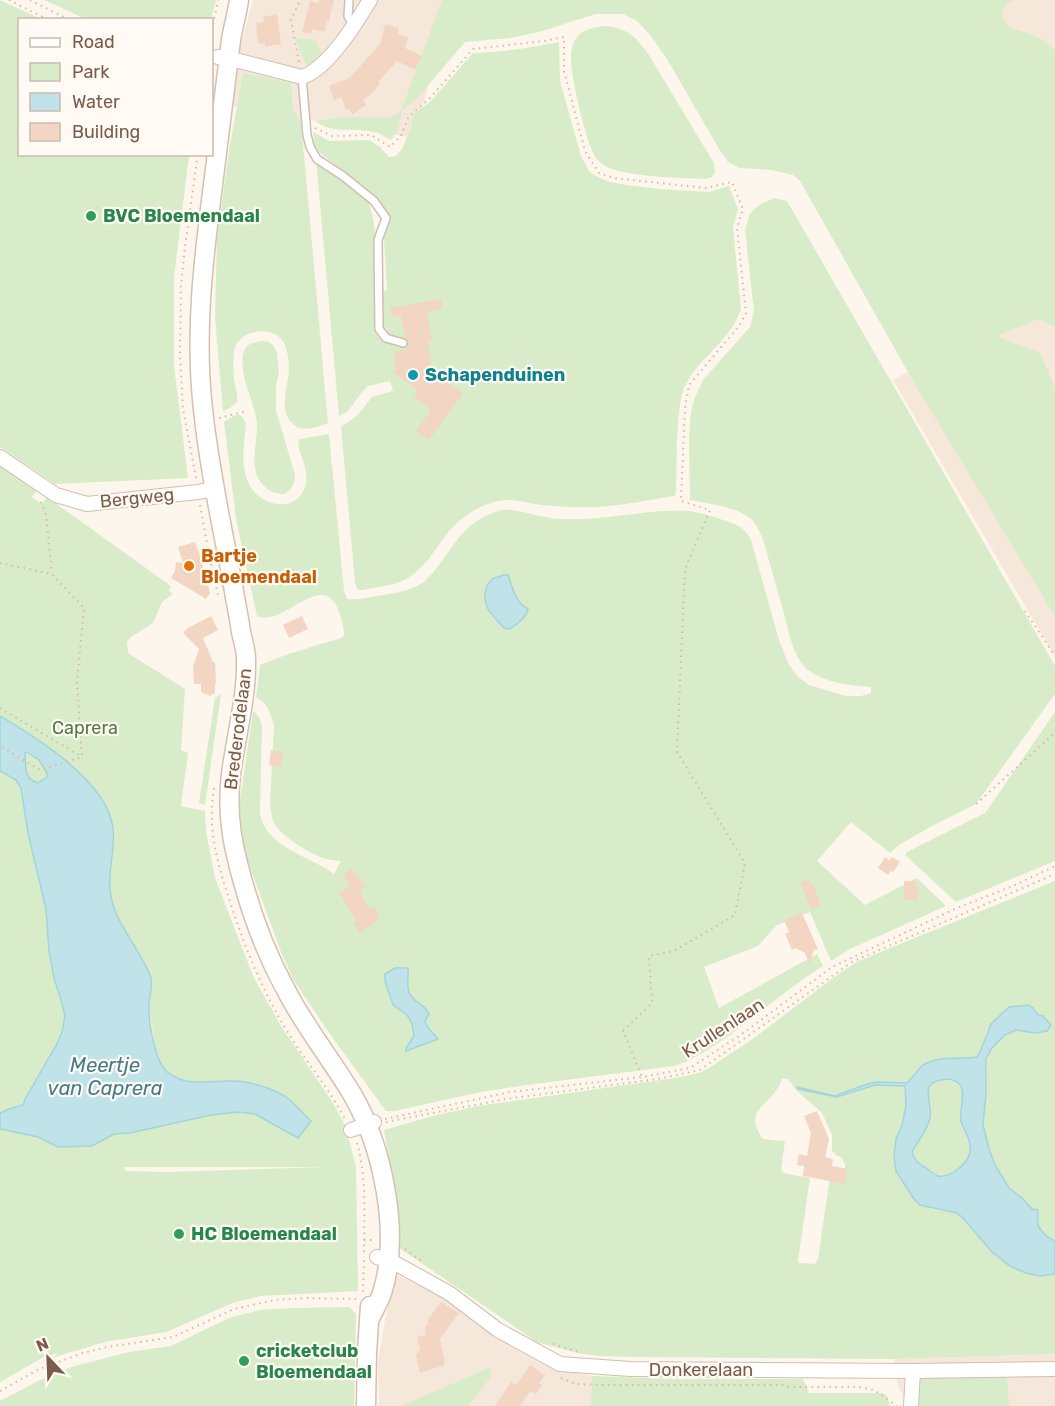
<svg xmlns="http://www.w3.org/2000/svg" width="1055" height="1406" font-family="Rubik,sans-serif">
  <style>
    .residential { fill: #f5e8da }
    .green { fill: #d8ecc9; fill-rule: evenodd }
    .water { fill: #bfe3e8; stroke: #a5d3da; stroke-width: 1.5; fill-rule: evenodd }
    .building { fill: #f3d5c3 }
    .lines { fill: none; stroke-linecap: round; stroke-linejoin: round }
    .lane-casing { stroke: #d1beb0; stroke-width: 10 }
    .street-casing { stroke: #d1beb0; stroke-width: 16 }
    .secondary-casing { stroke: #d6c0b0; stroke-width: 21 }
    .path { stroke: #d9b8a5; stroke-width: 2; stroke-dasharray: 1.5 4.5; stroke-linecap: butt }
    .lane { stroke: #fff; stroke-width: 7 }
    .street { stroke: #fff; stroke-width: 14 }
    .secondary { stroke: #fff; stroke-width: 18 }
    .leisure-dot { fill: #2e9e5b; stroke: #fffaf3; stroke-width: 2 }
    .culture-dot { fill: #0f9aa8; stroke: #fffaf3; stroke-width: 2 }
    .food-dot { fill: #e8710a; stroke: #fffaf3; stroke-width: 2 }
    .labels { text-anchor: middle; stroke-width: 4.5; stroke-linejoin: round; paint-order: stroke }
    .leisure-label { font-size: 18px; font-weight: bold; fill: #27864d; stroke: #fffaf3; text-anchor: start }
    .culture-label { font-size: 18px; font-weight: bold; fill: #0d838f; stroke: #fffaf3; text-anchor: start }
    .street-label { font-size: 18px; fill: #7a5c4d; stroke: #fffaf3 }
    .food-label { font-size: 18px; font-weight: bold; fill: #c56008; stroke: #fffaf3; text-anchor: start }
    .park-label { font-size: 18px; fill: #537a41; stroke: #fffaf3 }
    .water-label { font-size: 20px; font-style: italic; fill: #437c86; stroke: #fffaf3 }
  </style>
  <rect width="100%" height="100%" fill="#fdf6ec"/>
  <path class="residential" d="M253,0h198l-37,138 -190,-33z
    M1016,0h39v50l-11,-10 -19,-8 -14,-4 -7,-7 -1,-10 4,-8z
    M1055,284v373l-162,-277 142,-82z
    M396,1275l53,23 111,71 32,7 -1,25 -2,5h-210l-1,-43 7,-43z
    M1055,1354v52h-154l7,-3 -10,-16 -4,-28z"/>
  <path class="green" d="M0,0l41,19 -21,1v134l169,1 -15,122v89l14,112 -133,6 -55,-37z
    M44,0h172l-5,19h-125z
    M442,0h574l-9,3 -4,8 1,10 7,7 14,4 19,8 11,10v277l-16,-8 -43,17 44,17 15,35v228l-138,-228 -117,-207 -7,-6 -21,-5 -33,-2 -11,-6 -9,-13 -52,-90 -17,-24 -13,-14 -14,-7h-27l-57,18 -29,6 -45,4 -45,53 -18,16 -4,19 -7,10c-6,-2 -10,-7 -17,-8 -21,-5 -41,3 -59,-11l32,-4 43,1 11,-7z
    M606,26c23,3 30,11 43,29l65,108 1,10 -3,4 -6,2c-22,-1 -88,-2 -104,-15 -2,-2 -5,-4 -6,-6 -10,-15 -25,-80 -25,-99 0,-7 1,-16 6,-22 6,-8 19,-10 29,-11z
    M295,38l20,1 9,19 -16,10z
    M559,42l1,39 21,75 8,15 7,5 13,6 18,3 31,4 51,3 20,-6 9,23 -5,19 8,81c-10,31 -40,47 -55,75 -11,18 -9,83 -10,107l-1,5c-27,4 -55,10 -82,11 -17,1 -35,-1 -51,-2 -24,-3 -34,-10 -59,1 -12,5 -24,14 -33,24 -15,18 -24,39 -46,50 -12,6 -28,7 -41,10h-5l-3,-7 -14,-156 16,-11 15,-19 21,-6 -3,-10 -22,5 -6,6 -14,19 -9,5 -23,-257c12,9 43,30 51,41 11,18 9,69 13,92l7,-2c-2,-27 -1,-76 -16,-98l-56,-43 -2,-17 16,9 40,-1 11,7 9,10h4l4,-2 5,-6 9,-21 2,-13 17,-13 43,-49c29,-1 57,-5 86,-11z
    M243,73l48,10c2,16 -2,25 10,38l27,302c-11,4 -25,10 -35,1 -15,-13 -5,-37 -4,-54 0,-8 -1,-19 -5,-27 -10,-20 -48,-13 -50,9 -1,10 -1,22 1,32 1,7 3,12 2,18l-7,6 -7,3 -8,-94 2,-81 13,-91z
    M774,198l13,3 268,465v28l-79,110 -46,23 -31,18 -9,8 -39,-31 -34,39 48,44 52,-27 29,28 -96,43 -19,12 -21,-49 -33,13 -19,21 -54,21 15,41 98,-54 6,12c-32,20 -62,46 -93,69 -18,12 -34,24 -56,31l-155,20 -38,6 -87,19h-8l-59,-81 -34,-51 -12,-27 -37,-101 -4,-22v-29l13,-89 6,6 3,8 -2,82c0,5 0,10 2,14 10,28 50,36 72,53l7,-13c-5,-1 -13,-1 -18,-3 -14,-5 -39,-20 -47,-32 -5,-7 -5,-15 -6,-23l4,-78c-3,-10 -7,-24 -18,-27l4,-33 28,-11 53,-16 3,-3c0,-10 -3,-18 -7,-28 -17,-36 -55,21 -80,9l-21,-97 -12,-97c10,-6 17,-13 22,2 -2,21 -7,46 6,65 14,20 48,23 54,-6 3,-14 -7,-28 -8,-41l2,-3 29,-5 15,156 3,9c12,1 24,-2 36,-4 14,-2 32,-5 43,-15 22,-21 32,-53 62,-65 4,-1 9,-4 13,-5 17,-2 41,9 59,9 35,2 69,-6 105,-8 7,0 15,-1 22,0 12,1 25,5 36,9 14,5 21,6 28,20l28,100 9,23 10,14 11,8 37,11h15l10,-3v-6c-19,-1 -51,-5 -65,-19 -14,-14 -17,-36 -22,-54 -5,-18 -10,-36 -15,-53 -3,-14 -8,-32 -18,-42 -16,-13 -42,-15 -61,-19l-1,-61 2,-28 4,-14 8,-17 47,-53 4,-16 -9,-81 4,-14 5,-7 9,-6zM513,591l8,14 -4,19 -7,5 -6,-1 -5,-5z
    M263,341l6,1 4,3 4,8 2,18 -3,15v24l19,65c0,8 -3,14 -10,19 -9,0 -15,-2 -21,-8 -17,-17 -6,-42 -7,-63 -2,-22 -20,-48 -13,-72 2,-8 12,-9 19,-10z
    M0,463l38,26 -6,8 10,7 5,-7 124,89 -2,5 4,3 -11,8 -9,21 -22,14 -4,5 1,11 57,36 -4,61 7,3 -7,53 24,5 1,21 9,46 39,100 27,48 52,77 12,22 11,42 2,124 -97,5 -26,6 -69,30 -61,10 -47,14 -7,3 7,-6 -14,4 -44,25v-253l38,8 20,10 34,-1 22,-12 16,-1 81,-18c14,-2 31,-5 44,-1 12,4 31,17 43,24l12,-17 -19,-21 -30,-13 -18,-5h-51l-15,-4 -14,-11 -8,-22 -6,-36 2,-18v-13l-37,-69 -6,-19 6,-61 -26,-16 4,17 -4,5h-5l-6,-16v-6l-24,6 -2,4 -10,-10 -13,20 18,76 3,42 5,27 7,22 4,16 -3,16 -5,12 -32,54 -2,7 -14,4 -9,4zM124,1167h200l-158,5 -41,-1z
    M221,694l-16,111 -6,-2 16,-105z
    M1055,712v149l-99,41 -51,-47 2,-3 78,-39z
    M1055,881v360l-10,-6 -7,-9 1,-13 -7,-4 -10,-11 -13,-10 -14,-23 -6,-16 -6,-24 3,-32 1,-24 -1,-11 6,-10 13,-13 11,-5 20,3 2,-18 -5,-7 -46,22 -7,22 -3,5 -21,1 -42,15 -2,5 -5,5 -29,-1 -11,2 -32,12 -37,-9v2l39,8 38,-12 30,1 1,20 -4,19 -6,14v32l18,28 18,10 25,4 6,5 29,34 48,24 15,-2v80l-161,5 -262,-2 -33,-1 -22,-3 -40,-11 -142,-97 -5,-79 -6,-36 49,-14 45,-10 197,-28 24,-5 10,-5 45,-30 79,-60 22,-15 30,-13zM782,1078l6,1 8,11 26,23 10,22v17l3,1v2l6,2 4,7v6l-15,6 -12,83 -3,5 -16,-1 -1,-2 12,-83 -27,-5 -2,-3 4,-29 -22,-2c-23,-32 12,-33 19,-61z
    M947,1079c26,2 11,27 15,42 2,10 10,20 8,31 -2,12 -20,27 -32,24 -2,-1 -6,-4 -8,-5 -8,-6 -16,-9 -18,-19 6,-11 15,-21 18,-34 3,-19 -14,-36 17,-39z
    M349,1307l7,7 -2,92h-354v-5l40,-21 31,-13 58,-15 42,-6 58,-28 31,-8 33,-2z
    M491,1367v10l-23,29h-67z
    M1007,1374l2,32h-93l1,-27 7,-2z
    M592,1376l83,3h128l6,14h74l5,4 2,9h-301l2,-5z"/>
  <path class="water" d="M503,575h5c5,14 7,27 20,34 -2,9 -11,15 -18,20l-6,-1c-5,-6 -12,-12 -16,-19 -5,-9 -4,-25 6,-31 1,0 8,-2 9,-3z
    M0,716c37,22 107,65 113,112 3,25 -8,49 -1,73 5,20 19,38 29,56 3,7 8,14 10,21 2,10 -3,21 -2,32 0,14 6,45 14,57 18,25 57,10 82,15 15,3 35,9 46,19 7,6 13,14 20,20l-13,17 -43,-24 -16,-2 -28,3 -81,18 -16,1 -22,12 -34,1 -20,-10 -38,-8v-16l9,-4 14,-4 2,-6 32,-55 5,-12 3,-16 -4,-16 -7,-22 -5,-27 -3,-42 -18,-76 -7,-45 -5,-8 -16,-9zM27,752l12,8 8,13v4l-9,6c-15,-4 -12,-18 -13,-30z
    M395,968h13c1,9 -3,22 4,29 6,8 12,7 17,17l-4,7 3,7 10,11 -32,12v-3l8,-12 -2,-12 -5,-9 -14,-10 -8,-24v-7z
    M1029,1005l4,3 5,7 5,1 8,9 -4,6 -11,2 -20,-3 -11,5 -13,13 -6,10v35l-3,32 6,24 6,16 14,23 13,10 10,11 6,1v16l7,9 10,6v33l-15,2 -14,-3 -16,-7 -18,-14 -29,-34 -6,-5 -37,-8 -6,-6 -18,-28 -2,-15 2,-17 6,-14 4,-19 -1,-20 -30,-1 -38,12 -39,-8 -1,-2 38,9 32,-12 11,-2 29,1c6,-5 9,-12 16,-18 16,-10 36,-5 54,-8l3,-5 11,-28 18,-17zM947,1079c26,2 11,27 14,42 3,10 11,20 9,31 -2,12 -20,26 -32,24 -2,-1 -5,-3 -8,-5 -8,-6 -16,-9 -18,-19 6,-11 15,-21 18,-34 3,-19 -14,-36 17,-39z"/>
  <path class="building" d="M319,0h15l-5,21 -2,-1 -2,12 -13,-3 -1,5 -9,-2 8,-31 8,2z
    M277,14l4,30 -16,3v-4l-6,1 -2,-10 -1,-11 8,-1 -1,-5z
    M385,24l14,4 -1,6 10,3 -3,11 17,8 -7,14 -18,-9 -19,21 2,2 -8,9 -9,7 3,5 -14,10 -2,-6 -4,1 -5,-13 -7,3 -5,-14 20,-8 15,-16 16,-18z
    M441,299l2,10 -16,3 5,29h-4l5,36 3,-3 27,20 -34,46 -13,-9 15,-21 -17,-13 4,-7 -25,-18 3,-4 -2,-13 3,-4 10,-2 2,-7 -4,-4 -4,-23 -9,2 -2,-9z
    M195,542l2,7h1l12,44 -4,6 -35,-21 4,-7 1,-9 7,1 -5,-16z
    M211,616l7,14 -15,8 10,24h2l1,21 -1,1v9l-5,3 -9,-4v-8h-7l-1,-18 6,-17 -16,-16 5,-5z
    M302,616l6,13 -19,9 -6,-13z
    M271,750l12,2 -2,15 -12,-2z
    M885,857l4,3 3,-3 8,5 -7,10 -2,-1 -3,4 -10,-7z
    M352,869l13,18 -6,4 10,17 2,-2 1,2 2,-1 6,9 -4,2 2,3 -19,12 -6,-10 4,-2 -18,-28 11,-7 -7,-12z
    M809,879l1,4 2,-1 9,23 -10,4 -11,-26z
    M904,881h12v5h1v2h2l-1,12h-14z
    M802,913l16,36 -4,1 -5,14 -4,-11 -10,-5 -3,2 -7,-16 4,-2 -5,-12z
    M817,1111l12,28 -4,18 8,2 -1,7 15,3 -2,15 -42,-8 1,-10 -7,-1 2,-11 8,2 4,-23 -7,-17z
    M441,1302l18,11 -19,26 5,26 -25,8 -4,-18 4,-6 -3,-12 9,-2 -1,-8 4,-5 -2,-1z
    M530,1365l15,10 -6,8 3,2 -6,9 -6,-3 -10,15h-25l16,-24 5,3z"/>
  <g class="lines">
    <defs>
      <path id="lane" d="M349,0l-1,16 6,11
        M302,77l5,58 3,12 7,12 26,17 31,25 12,17 -8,22 1,89 7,9 17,5"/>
      <path id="street" d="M218,57l17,3 67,17c26,-8 54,-54 68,-77
        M0,457l56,38 31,9 111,-12 17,-3
        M351,1130l23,-8
        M377,1257l16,5 56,31 49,37 62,34 70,5 283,2 142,-2
        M911,1406l2,-35"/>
      <path id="secondary" d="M239,0c-2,14 -6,27 -8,40 -6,46 -11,91 -17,137 -10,77 -20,154 -11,232 6,59 19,117 30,176 2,15 6,31 8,47 2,9 5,18 5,27 1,38 -10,77 -15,115 -5,43 2,74 14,115 10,35 24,70 41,101 19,37 45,69 66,104 31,53 49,140 30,199 -3,9 -8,17 -12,25
        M366,1406l1,-54 3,-46"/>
    </defs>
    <use href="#lane" class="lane-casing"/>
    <use href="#street" class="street-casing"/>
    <use href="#secondary" class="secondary-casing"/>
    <path class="path" d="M9,0l40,20
      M30,0l40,20
      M212,30l6,-30
      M299,62l-8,-42 9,-20
      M315,128l17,8 39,-1 19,12 11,-11 8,-20 21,-18 43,-49 71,-8 20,-4v34l21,80 14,22 15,5 92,10 26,-6 11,27 -6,19 9,85 -7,13 -50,59 -4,23 -4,93 29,9 -25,59 -8,183 68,111 -10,52 -61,36 -25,5 3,47 -29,28 19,46
      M219,418l28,-7
      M196,478l-13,-69 -3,-53 1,-70 4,-40 13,-92
      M41,502l5,13 6,58
      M200,505l9,50 10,44
      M0,563l52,11 32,34 -7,74 5,75 -42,13 -40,-24
      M1025,611l30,45
      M0,708l82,49
      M214,788c-7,43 4,77 17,117 16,49 35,94 63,137 17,26 37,50 51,77
      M976,804l79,-71
      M385,1119l125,-27 132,-15 48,-9 52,-34 90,-67 125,-59 56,-22 42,-20
      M386,1122l120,-23 152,-20 42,-9 152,-108 203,-88
      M357,1143c10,36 7,73 7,110
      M364,1240h11
      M405,1249l19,14
      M363,1292l1,-33
      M553,1344l26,8
      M561,1378l15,6 24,1h183l7,2h69l15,3 23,16
      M0,1391l39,-22 44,-16 24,-6 66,-10 61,-28 40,-9 31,-2 52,1"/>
    <use href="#lane" class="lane"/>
    <use href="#street" class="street"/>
    <use href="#secondary" class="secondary"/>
  </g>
  <g class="leisure-dot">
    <circle cx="91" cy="216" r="6"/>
    <circle cx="179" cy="1234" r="6"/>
    <circle cx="244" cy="1361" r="6"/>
  </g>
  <circle class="culture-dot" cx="413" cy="375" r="6"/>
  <circle class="food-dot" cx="189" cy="566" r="6"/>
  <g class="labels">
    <g class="leisure-label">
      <text x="103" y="222">BVC Bloemendaal</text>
      <text x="191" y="1240">HC Bloemendaal</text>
      <text x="256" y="1357">cricketclub<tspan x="256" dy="21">Bloemendaal</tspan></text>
    </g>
    <g class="culture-label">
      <text x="425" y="381">Schapenduinen</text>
    </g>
    <g class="street-label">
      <text transform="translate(137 498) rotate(-6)" y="6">Bergweg</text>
      <text transform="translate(238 729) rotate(-83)" y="6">Brederodelaan</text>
      <text transform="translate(723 1028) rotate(-33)" y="6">Krullenlaan</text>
      <text x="701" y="1376">Donkerelaan</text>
    </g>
    <g class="food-label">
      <text x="201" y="562">Bartje<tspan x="201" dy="21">Bloemendaal</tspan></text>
    </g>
    <g class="park-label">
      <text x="85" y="734">Caprera</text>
    </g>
    <g class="water-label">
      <text x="105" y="1072">Meertje<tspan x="105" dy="23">van Caprera</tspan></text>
    </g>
  </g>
  <rect x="18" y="18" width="195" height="138" fill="#fffaf3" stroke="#cabbb1" stroke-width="1.5"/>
  <rect x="30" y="38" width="30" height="9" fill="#ffffff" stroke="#cabbb1" stroke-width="1.5"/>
  <text x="72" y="48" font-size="18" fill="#7a5c4d">Road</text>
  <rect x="30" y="63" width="30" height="18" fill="#d8ecc9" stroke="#cabbb1" stroke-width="1.5"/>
  <text x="72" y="78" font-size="18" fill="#7a5c4d">Park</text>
  <rect x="30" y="93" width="30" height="18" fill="#bfe3e8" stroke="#cabbb1" stroke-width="1.5"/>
  <text x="72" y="108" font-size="18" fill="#7a5c4d">Water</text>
  <rect x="30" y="123" width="30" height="18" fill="#f3d5c3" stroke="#cabbb1" stroke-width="1.5"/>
  <text x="72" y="138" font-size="18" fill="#7a5c4d">Building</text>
  <g transform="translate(48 1358) rotate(337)" stroke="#fffaf3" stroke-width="4.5" paint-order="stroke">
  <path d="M0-4.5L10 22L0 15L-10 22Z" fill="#7a5c4d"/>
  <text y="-9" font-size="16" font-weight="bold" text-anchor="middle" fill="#7a5c4d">N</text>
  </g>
</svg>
